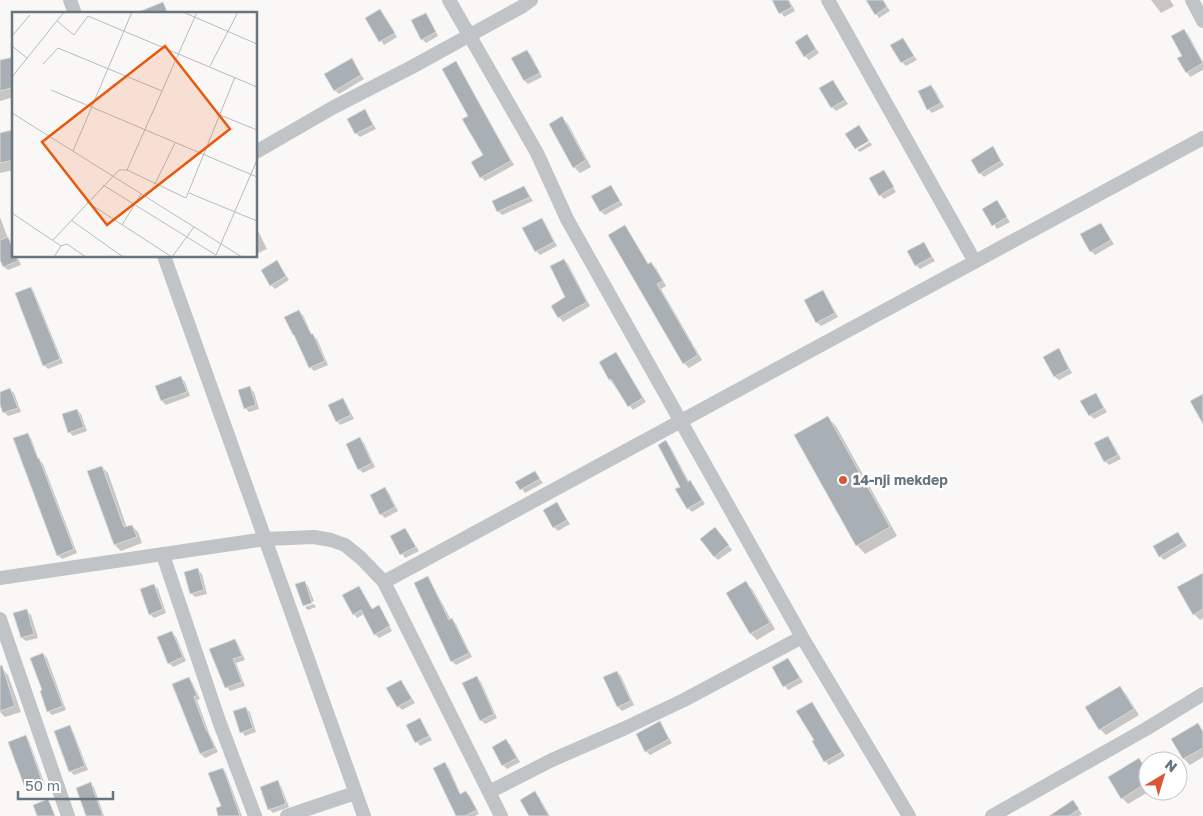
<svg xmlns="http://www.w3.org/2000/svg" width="1203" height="816" font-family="'Golos Text',sans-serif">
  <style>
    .shadow { fill: #0003 }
    .building { fill: #a8afb5; stroke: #dadad9 }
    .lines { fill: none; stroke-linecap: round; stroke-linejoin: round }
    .minor { stroke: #c0c4c7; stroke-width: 14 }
    .poi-dot { fill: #d75738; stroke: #fff; stroke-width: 2 }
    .labels { text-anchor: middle; stroke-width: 5; stroke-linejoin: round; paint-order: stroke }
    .poi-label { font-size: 14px; font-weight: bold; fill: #66757f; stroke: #fff; text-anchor: start }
    .inset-road { fill: none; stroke: #b5bcbf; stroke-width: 1 }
    .view { fill: #e8590c; fill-opacity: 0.15; stroke: #e8590c; stroke-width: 2.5 }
    .inset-edge { fill: none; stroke: #66757f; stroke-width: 2.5 }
  </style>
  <rect width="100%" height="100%" fill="#f9f8f6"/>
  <path class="shadow" d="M773,0h16l6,11 -11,6z
    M867,0h16l7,11 -11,7z
    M1151,0h19l4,6 -13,7z
    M380,10l17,27 -13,8 -18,-26z
    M425,14l4,4 9,18 -12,7 -4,-4z
    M1184,30l4,4 15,28v8l-13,7 -11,-18 5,-3z
    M807,36l12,17 -10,7 -4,-4z
    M903,39l14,21 -11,6 -4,-4z
    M527,51l4,4 11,22 -14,7 -3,-3z
    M14,58v39l-14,4v-40z
    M351,60l13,19 -25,15 -4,-4z
    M455,63l4,4 55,98 -29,16 -4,-4 3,-21 -14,-40z
    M832,81l16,23 -12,7 -4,-4z
    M931,86l4,4 9,17 -12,6 -4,-4z
    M365,111l11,18 -16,8 -4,-4z
    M562,118l6,6 23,43 -11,6 -6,-6z
    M12,132l2,1v37l-14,3v-39z
    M870,142l2,3 -12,7 -3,-2z
    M993,148l11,17 -20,12 -4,-4z
    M883,171l13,21 -12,7 -4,-4z
    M610,186l13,19 -18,10 -4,-4z
    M524,187l9,14 -31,14 -4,-4z
    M997,202l13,20 -13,7 -13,-20z
    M0,217l8,21 6,9v9h3l4,9 -13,5 -4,-3 -4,-10z
    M541,219l4,4 12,23 -17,9 -4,-4z
    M1101,224l13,20 -19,11 -4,-4z
    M256,227l11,22 -11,5z
    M625,227l4,5 20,33 2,-1 5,4 10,18 -5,3 41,71 -13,8 -5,-5z
    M924,244l11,17 -15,8 -4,-4z
    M564,260l4,4 22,42 -27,16 -11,-16 15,-8z
    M277,262l12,18 -14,9 -4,-4z
    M31,288l3,4 29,71 -15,6 -4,-4z
    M823,291l3,4 12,22 -17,9 -4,-4z
    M299,312l4,3 9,20 5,4 11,26 -14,6 -4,-4 -13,-30z
    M1058,350l4,4 10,19 -13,7 -4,-3 -10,-20z
    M616,354l30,48 -13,8 -23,-30 -10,-17z
    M181,378l4,4 5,14 -24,9 -4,-4 -5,-14z
    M250,388l4,4 5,17 -10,3 -4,-4z
    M10,389l4,4 7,19 -13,4 -4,-4 -4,-10v-9z
    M1095,394l12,18 -13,7 -4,-4z
    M343,400l3,3 8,16 -14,6 -3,-4z
    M77,410l4,4 6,17 -14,5 -4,-4z
    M828,418l8,8 61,110 -32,18 -8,-9z
    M27,435l4,3 8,22 4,4 34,89 -15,6 -4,-4z
    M1108,438l4,4 9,17 -12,6 -4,-4z
    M360,439l4,4 11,24 -12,6 -4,-4z
    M666,442l4,4 19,36 5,4 11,18 -13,8 -4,-4z
    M102,467l6,6 19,55 5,-2 6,6 4,11 -21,8 -6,-6 -26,-73z
    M534,472l9,11 -18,10 -8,-11z
    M385,489l4,4 9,18 -13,7 -4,-4z
    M557,503l13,21 -12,7 -4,-4z
    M405,529l14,22 -14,7 -14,-21z
    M719,533l13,17 -14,10 -4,-4z
    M1178,533l9,13 -23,14 -4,-4z
    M198,570l4,4 5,20 -12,3 -4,-4z
    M1203,575v43l-3,2 -6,-6z
    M427,578l4,4 20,38h1l4,4 16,33 -16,8 -4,-4z
    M304,582l4,4 6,15 -10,4v1l-8,-21z
    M746,583l6,6 23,40 -18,11 -6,-6z
    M154,585l4,4 8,24 -12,5 -4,-4z
    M359,587l14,23 5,-3 4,4 10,20 -13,7 -4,-4 -11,-20 -7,4 -3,-4z
    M314,604l2,3 -8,3 -3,-3z
    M27,611l4,4 7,23 -12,3 -4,-3z
    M172,633l4,4 10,24 -13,6 -4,-4z
    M235,640l3,4 7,16 -9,3 9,23 -15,5 -3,-4z
    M43,654l4,4 19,52 -14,5 -4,-4 -4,-20z
    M788,659l15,23 -15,8 -15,-22z
    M2,669l6,6 13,37 -16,5 -5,-5v-42z
    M617,672l4,4 13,29 -12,6 -4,-4 -13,-29z
    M188,678l4,4 8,17 -3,1 12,33 9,19 -13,6 -4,-4 -27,-69z
    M477,678l4,4 16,36 -12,6 -4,-4z
    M401,681l14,22 -13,7 -4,-4z
    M1120,688l6,6 13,21 -33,20 -6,-6z
    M812,703l33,53 -16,9 -4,-4 -10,-21z
    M246,709l4,3 6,20 -11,4 -3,-4z
    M420,719l12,21 -12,6 -13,-20z
    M660,723l12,20 -22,12 -4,-4z
    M1198,725l5,5v27l-13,8 -6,-6 -11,-19z
    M69,727l4,4 15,39 -14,5 -4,-4z
    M26,737l3,4 16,44 -15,6 -4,-4z
    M506,741l4,3 10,18 -13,7 -4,-4z
    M1139,760l9,11v20h2l-22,13 -6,-6z
    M445,764l4,4 12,27 5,-3 4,4 9,18 -4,2h-17z
    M222,769l4,4 16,43h-22l3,-9z
    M277,782l4,4 8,21 -16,6 -4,-4z
    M90,783l4,4 10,29h-17z
    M535,793l4,4 11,19h-20z
    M1073,802l9,12 -3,2h-23z"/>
  <path class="building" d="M772,0h16l4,7 -13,7z
    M866,0h17l4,7 -12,8z
    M163,2l5,12h-32v-1z
    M380,9l15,24 -16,9 -14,-24z
    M426,13l10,19 -15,8 -10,-20z
    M1184,29l19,34 -17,10 -9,-15 5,-2 -11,-20z
    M807,34l9,15 -12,8 -9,-15z
    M903,38l11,18 -13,7 -11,-18z
    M527,50l13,23 -16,8 -13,-23z
    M14,57v30l-14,4v-31z
    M352,58l9,17 -27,16 -10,-17z
    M456,61l55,100 -31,17 -9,-16 12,-7 -21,-36 6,-3 -26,-47z
    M833,80l12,20 -14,8 -12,-20z
    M931,85l10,18 -14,7 -9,-19z
    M365,109l8,16 -18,9 -8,-15z
    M562,116l24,44 -13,8 -24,-44z
    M859,125l10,16 -14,8 -10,-15z
    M12,130l2,30 -14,3v-30z
    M993,146l8,15 -22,13 -8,-14z
    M884,170l10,17 -15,9 -10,-18z
    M611,185l9,16 -20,11 -9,-16z
    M524,186l6,11 -33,15 -5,-11z
    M997,200l10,17 -15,9 -10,-17z
    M542,218l12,24 -19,10 -13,-24z
    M1101,223l10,17 -21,12 -10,-18z
    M625,225l23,39 3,-2 12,19 -6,3 41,71 -15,9 -75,-129z
    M8,237l6,14v5h2l2,5 -15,6 -3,-7v-20z
    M924,242l8,15 -17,9 -8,-15z
    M564,259l23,43 -29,16 -7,-12 14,-9 -15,-31z
    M277,260l9,16 -16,10 -9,-16z
    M31,287l29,72 -17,7 -28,-73z
    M823,290l12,23 -19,10 -12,-23z
    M299,310l12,24h2l12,27 -16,7 -15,-33h-1l-9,-18z
    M1059,348l10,21 -15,8 -11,-20z
    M616,352l27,46 -15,9 -17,-28 -2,1 -10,-18z
    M181,376l6,16 -26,9 -6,-15z
    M250,386l6,19 -12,4 -6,-19z
    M10,388l8,20 -15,5 -3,-8v-13z
    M1096,393l8,15 -15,8 -9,-15z
    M1203,394v30l-13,-23z
    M343,398l8,17 -15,7 -8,-17z
    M77,409l7,18 -16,6 -6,-19z
    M828,416l62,111 -34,19 -62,-111z
    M28,433l10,26 1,-1 35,91 -17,7 -44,-118z
    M1108,436l10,19 -14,7 -10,-19z
    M360,437l12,26 -14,7 -12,-26z
    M666,440l22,42 2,-2 12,20 -15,9 -12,-20 5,-2 -22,-42z
    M102,466l22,61 8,-2 5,12 -23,8 -27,-74z
    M535,471l5,8 -20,11 -5,-8z
    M385,487l10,20 -15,8 -10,-20z
    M557,502l10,18 -14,8 -10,-18z
    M715,527l14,18 -15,12 -14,-18z
    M405,528l11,19 -16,8 -10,-19z
    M1178,532l6,10 -25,15 -6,-11z
    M198,568l6,22 -14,4 -6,-22z
    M1203,573v36l-10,6 -16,-28z
    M428,576l21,44 3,-2 17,35 -18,9 -37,-79z
    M305,581l7,22 -9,3 -8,-22z
    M746,581l24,42 -20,11 -24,-41z
    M154,584l9,25 -14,6 -9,-26z
    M359,586l13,23 7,-4 11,21 -16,9 -13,-25 -8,5 -11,-20z
    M27,609l7,25 -13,4 -8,-25z
    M172,631l11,26 -15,7 -11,-27z
    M235,639l7,17 -9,3 9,23 -17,6 -16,-39z
    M43,653l20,53 -16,6 -7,-21 2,-1 -12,-32z
    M788,658l12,20 -17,9 -11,-20z
    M2,665l13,41 -15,5v-45z
    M617,671l14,30 -14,6 -14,-30z
    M477,676l17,38 -14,7 -18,-38z
    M189,677l8,18 -3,2 12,33h1l8,18 -15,6 -28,-70z
    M401,680l11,19 -15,8 -11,-19z
    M1120,686l14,23 -35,21 -14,-23z
    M812,702l30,50 -18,10 -12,-21 2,-1 -18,-29z
    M246,707l7,21 -13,5 -7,-22z
    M420,718l9,18 -14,7 -9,-18z
    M660,721l9,18 -24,13 -9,-18z
    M1198,723l5,9v16l-20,11 -12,-20z
    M70,725l15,41 -16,6 -15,-41z
    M26,735l16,46 -17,7 -17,-46z
    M506,739l11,19 -15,8 -10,-19z
    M1139,758l9,15v9l-27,17 -13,-22z
    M445,762l15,32 6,-3 11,19 -12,6h-9l-23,-48z
    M223,768l7,19 10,29h-22l-2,-8 5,-2 -13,-33z
    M278,780l8,24 -18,6 -8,-23z
    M91,782l3,10 9,24h-17l-10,-28z
    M535,791l14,25h-20l-9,-16z
    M48,799l7,17h-18l-4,-11z
    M1073,800l6,9 -10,7h-20z"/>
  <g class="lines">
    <path class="minor" d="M70,0l5,14
      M449,0l88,153 30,66 235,418 107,179
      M828,0l147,262
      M1192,0l11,21
      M256,152l78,-45 76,-39 113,-62 8,-6
      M164,256l200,560
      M163,555l56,166 36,95
      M0,578l265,-39 49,-2 17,3 14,5 16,13 23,24 117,234
      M384,582l819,-444
      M0,619l68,197
      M489,792l63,-32 71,-31 61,-29 118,-63
      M287,816l68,-23
      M992,816l154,-87 57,-35"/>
  </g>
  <circle class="poi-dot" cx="843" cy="480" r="5"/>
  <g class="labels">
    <g class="poi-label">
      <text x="853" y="485">14-nji mekdep</text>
    </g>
  </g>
  <g transform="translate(12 12)">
    <rect width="245" height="245" fill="#f9f8f6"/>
    <path class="inset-road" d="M171,0l74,32M45,9l17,14 14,-19 169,71M0,24l18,-21M0,34l15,12M31,52l15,-16 104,43M198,54l28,-54M0,65l52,-65M39,78l206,87M0,101l230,144M208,103l37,15M61,139l59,-139M115,158l70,-158M143,172l20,-41M91,173l113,70M177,181l68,28M75,190l85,55M0,201l49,33 -7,11M59,208l52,37M110,213l19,-31M41,228l66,-70h8l59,28 49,-121M49,234l6,-2 19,13M204,243l41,-95M160,245l22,-30"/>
    <path class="view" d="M153,34l65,83 -123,96 -65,-83z"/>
    <rect width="245" height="245" class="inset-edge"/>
  </g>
  <g transform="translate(1163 776) rotate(38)"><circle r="24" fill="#ffffff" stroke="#c2c8cc"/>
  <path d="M0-4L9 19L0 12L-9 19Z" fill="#d75738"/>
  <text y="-8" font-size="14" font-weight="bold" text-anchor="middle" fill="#66757f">N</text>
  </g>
  <path d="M18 791v8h95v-8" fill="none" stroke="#66757f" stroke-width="2.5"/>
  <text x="25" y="791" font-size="15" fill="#66757f" stroke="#ffffff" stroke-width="4" paint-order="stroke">50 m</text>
</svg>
